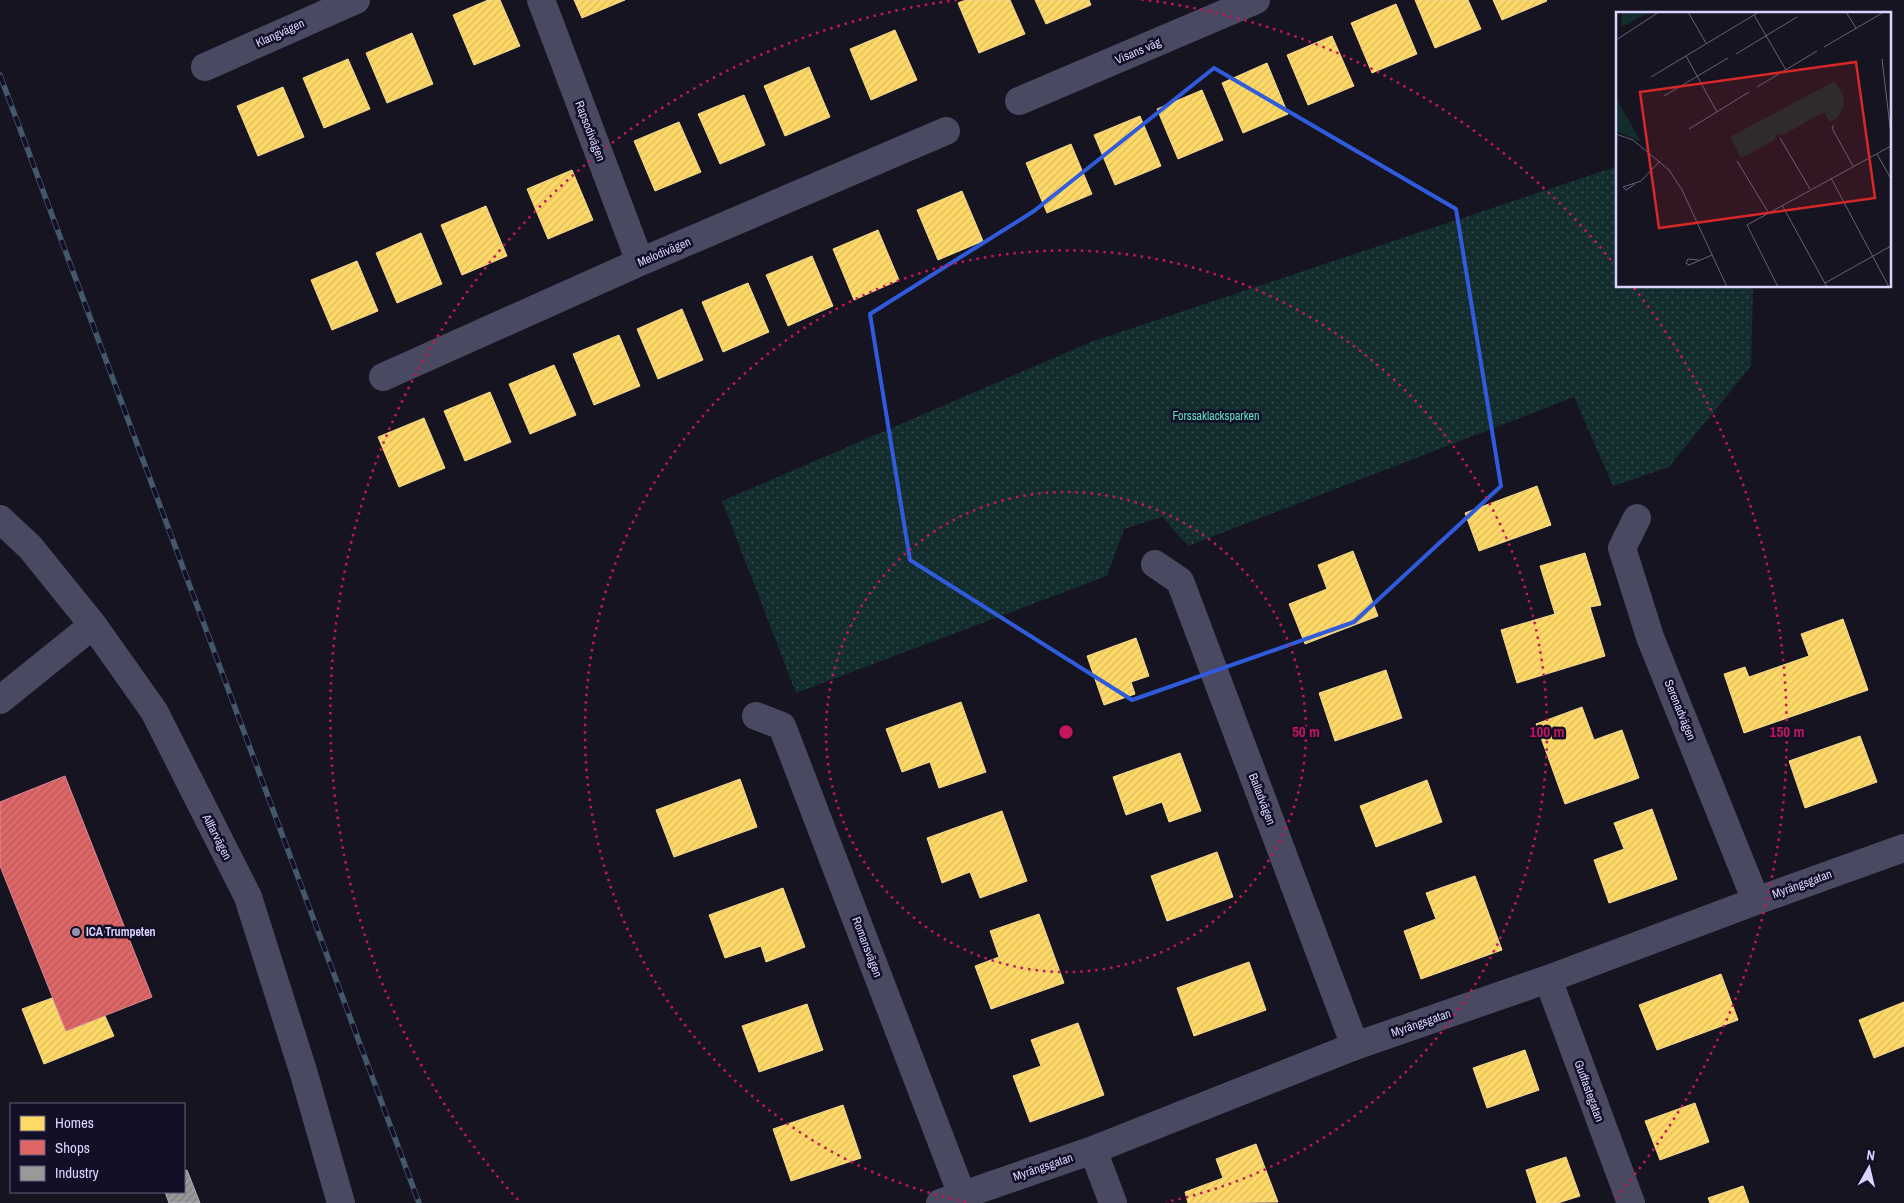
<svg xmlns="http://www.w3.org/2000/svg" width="1904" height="1203" font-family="'Archivo Narrow',sans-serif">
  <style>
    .park { fill: url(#park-dots) }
    .homes { fill: url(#homes-hatch); stroke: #f4d894 }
    .shops { fill: url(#shops-hatch); stroke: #de8794 }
    .industry { fill: url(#industry-hatch); stroke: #acabb8 }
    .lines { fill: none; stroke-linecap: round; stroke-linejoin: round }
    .minor { stroke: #4a4962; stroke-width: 28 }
    .rail-casing { stroke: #43596b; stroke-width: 5.5 }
    .rail { stroke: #130f26; stroke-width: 4; stroke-dasharray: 11; stroke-linecap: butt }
    .marked { fill: none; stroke: #305bdc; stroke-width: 4; stroke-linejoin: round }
    .ring { fill: none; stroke: #c2185b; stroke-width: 2.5; stroke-dasharray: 2.5 5 }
    .poi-dot { fill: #9591b1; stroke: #130f26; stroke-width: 2 }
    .labels { text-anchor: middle; stroke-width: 5; stroke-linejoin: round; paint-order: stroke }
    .street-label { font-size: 12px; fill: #d9d4ff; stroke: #130f26 }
    .park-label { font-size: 12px; fill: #5fe0c0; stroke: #130f26 }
    .poi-label { font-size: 12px; font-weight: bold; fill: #d9d4ff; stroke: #130f26; text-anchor: start }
    .inset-road { fill: none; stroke: #64617a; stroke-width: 1 }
    .view { fill: #d62828; fill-opacity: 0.15; stroke: #d62828; stroke-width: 2.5 }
    .inset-edge { fill: none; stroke: #d9d4ff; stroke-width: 2.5 }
    .centre { fill: #c2185b; stroke: #130f26; stroke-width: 2.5 }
    .ring-label { font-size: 15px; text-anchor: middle; font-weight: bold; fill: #c2185b; stroke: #130f26; stroke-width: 5; stroke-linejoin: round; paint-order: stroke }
  </style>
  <defs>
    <pattern id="park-dots" width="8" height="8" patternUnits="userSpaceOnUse" patternTransform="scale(1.25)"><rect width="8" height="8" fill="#132c2d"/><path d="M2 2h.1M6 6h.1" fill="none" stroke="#354a4c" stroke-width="1.8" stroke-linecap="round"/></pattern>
    <pattern id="homes-hatch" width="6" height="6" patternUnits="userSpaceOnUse" patternTransform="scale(1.25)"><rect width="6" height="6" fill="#ffd966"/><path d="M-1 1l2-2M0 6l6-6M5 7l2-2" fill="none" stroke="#d9ba61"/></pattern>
    <pattern id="shops-hatch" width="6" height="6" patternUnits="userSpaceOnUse" patternTransform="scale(1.25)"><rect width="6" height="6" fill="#e06666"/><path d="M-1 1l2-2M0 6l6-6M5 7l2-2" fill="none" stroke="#b05b5e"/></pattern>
    <pattern id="industry-hatch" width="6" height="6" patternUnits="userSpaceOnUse" patternTransform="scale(1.25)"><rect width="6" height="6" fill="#999"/><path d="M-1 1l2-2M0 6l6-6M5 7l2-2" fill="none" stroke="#7f7e82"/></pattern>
  </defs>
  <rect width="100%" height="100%" fill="#161421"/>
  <path class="park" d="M1618,166v120h135l-2,80 -82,101 -56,19 -39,-89 -386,149 -26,-29 -38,12 -17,47 -311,117 -74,-192 369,-159z"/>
  <path class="homes" d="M488,0h12l20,46 -46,19 -21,-50z
    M574,0h51l-43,18z
    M965,0h45l15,34 -46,19 -21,-50z
    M1035,0h54l2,5 -45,19z
    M1415,0h53l13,29 -46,19z
    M1493,0h53l1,1 -45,19z
    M1396,4l21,50 -45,19 -21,-50z
    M895,30l22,50 -46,20 -21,-51z
    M412,33l21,51 -46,19 -21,-50z
    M1332,36l22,50 -46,19 -21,-50z
    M348,59l22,50 -46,19 -21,-50z
    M1267,63l21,51 -45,19 -21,-50z
    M809,67l21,50 -45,19 -21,-50z
    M283,87l21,50 -46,19 -21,-50z
    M1202,90l21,50 -45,19 -21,-50z
    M744,95l21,50 -45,19 -22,-50z
    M1140,116l21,50 -46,19 -21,-50z
    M679,122l22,50 -46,19 -21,-50z
    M1071,144l21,50 -45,19 -21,-50z
    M572,170l21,50 -45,19 -21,-50z
    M962,191l21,50 -45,19 -21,-50z
    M486,206l21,50 -45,19 -21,-50z
    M878,230l21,50 -45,20 -21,-51z
    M421,233l21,51 -45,19 -21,-50z
    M812,256l21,50 -45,20 -22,-51z
    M357,261l21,50 -46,19 -21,-50z
    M748,283l21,49 -46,20 -21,-50z
    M682,309l21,51 -45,19 -21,-50z
    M619,335l21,51 -46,19 -21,-51z
    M554,365l22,50 -46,19 -21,-50z
    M490,392l21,50 -46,19 -21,-50z
    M424,418l21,50 -46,19 -21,-50z
    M1537,486l14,39 -72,26 -14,-38z
    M1353,551l25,65 -73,28 -16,-40 38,-15 -9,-24z
    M1585,553l16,52 -11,2 15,49 -88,27 -16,-53 54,-16 -15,-48z
    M1843,619l25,71 -124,43 -20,-59 21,-7 4,10 60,-21 -8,-22z
    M1136,638l13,38 -18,6 4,12 -31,11 -17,-49z
    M1386,670l16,48 -67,23 -16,-48z
    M961,702l25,70 -47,16 -9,-26 -28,10 -16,-43z
    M1582,707l12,33 28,-10 17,48 -74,26 -29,-80z
    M1860,736l17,46 -72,26 -16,-47z
    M1180,753l21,58 -32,11 -7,-20 -36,13 -13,-38z
    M740,779l17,48 -83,30 -18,-47z
    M1427,780l15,42 -66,25 -16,-41z
    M1652,809l25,70 -68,24 -15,-43 30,-11 -10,-26z
    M1002,811l25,70 -47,17 -10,-26 -28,11 -15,-45z
    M1217,852l16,45 -66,24 -16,-45z
    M1475,876l27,74 -81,29 -17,-48 32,-12 -10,-26z
    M783,888l22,59 -39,15 -5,-16 -36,12 -16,-43z
    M1039,914l25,69 -73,26 -16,-43 24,-9 -9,-26z
    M1249,962l17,48 -72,26 -17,-48z
    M1721,974l17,46 -81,30 -18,-45z
    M52,998l14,33 39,-15 9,20 -70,28 -22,-55z
    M1904,1002v44l-30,12 -15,-38z
    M807,1004l16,46 -64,22 -17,-46z
    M1078,1023l26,72 -74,27 -17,-46 28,-10 -10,-26z
    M1525,1050l14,40 -52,18 -14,-40z
    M1695,1103l14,39 -49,18 -15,-39z
    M843,1105l18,53 -70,23 -18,-52z
    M1256,1144l22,58 -90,1 -3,-11 38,-14 -7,-19z
    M1566,1157l14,39 -22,7h-21l-11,-33z
    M1743,1186l6,17h-39l-2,-5z"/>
  <path class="shops" d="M65,776l87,221 -86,34 -66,-165v-64z"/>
  <path class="industry" d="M187,1170l13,33h-31l-4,-11h19v-21z"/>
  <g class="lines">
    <path class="minor" d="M541,0l99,262
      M205,67l151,-67
      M1019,101l237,-101
      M383,377l257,-115 306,-131
      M1637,518l-15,30 28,89 106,264
      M0,519l30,28 63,78 61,86 94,186 56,177 37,129
      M1155,564l25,17 175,465
      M0,700l93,-75
      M756,716l26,10 180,469
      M1548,979l83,224
      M1093,1150l20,53
      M940,1203l153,-53 262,-104 193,-67 208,-78 148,-53"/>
    <defs>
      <path id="rail" d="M0,75l419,1128"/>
    </defs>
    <use href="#rail" class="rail-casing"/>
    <use href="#rail" class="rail"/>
  </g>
  <path class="marked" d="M1214,68l242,141 45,277 -147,136 -222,78 -222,-140 -40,-246 164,-103z"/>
  <g class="ring">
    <circle cx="1066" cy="732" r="240"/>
    <path d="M966 1202A481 481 0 1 1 1166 1202"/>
    <path d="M518 1200A721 721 0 1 1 1614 264M1634 288A721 721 0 0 1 1614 1200"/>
  </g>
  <circle class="poi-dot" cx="76" cy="932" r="5"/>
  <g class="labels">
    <g class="street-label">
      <text transform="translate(280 33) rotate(-24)" y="4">Klangvägen</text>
      <text transform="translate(1138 51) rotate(-23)" y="4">Visans väg</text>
      <text transform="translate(590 131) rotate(69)" y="4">Rapsodivägen</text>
      <text transform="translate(664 252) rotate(-23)" y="4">Melodivägen</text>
      <text transform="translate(1680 710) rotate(68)" y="4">Serenadvägen</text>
      <text transform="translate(1262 799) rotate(69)" y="4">Balladvägen</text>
      <text transform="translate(217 837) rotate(63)" y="4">Allfarvägen</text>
      <text transform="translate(1802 884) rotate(-20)" y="4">Myrängsgatan</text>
      <text transform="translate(867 947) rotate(69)" y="4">Romansvägen</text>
      <text transform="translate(1421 1023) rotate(-19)" y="4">Myrängsgatan</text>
      <text transform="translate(1589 1091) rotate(70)" y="4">Gudfastegatan</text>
      <text transform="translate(1043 1167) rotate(-19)" y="4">Myrängsgatan</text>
    </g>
    <g class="park-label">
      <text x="1216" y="420">Forssaklacksparken</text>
    </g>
    <g class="poi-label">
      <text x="86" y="936">ICA Trumpeten</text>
    </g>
  </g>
  <g transform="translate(1616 12)">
    <rect width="275" height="275" fill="#161421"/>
    <path d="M0,86l25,44 -25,-11z" fill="#132c2d"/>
    <path d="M6,0h28l-29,15z" fill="#132c2d"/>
    <path d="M219,69l8,14 1,11 -7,12 -7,4 -6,-10 -41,23 -7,-1 -1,6 -34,18 -11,-21z" fill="#132c2d"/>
    <path class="inset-road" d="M72,0l18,31M230,0l10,16M138,3l32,55M0,28l43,-28M208,35l60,-35M120,42l61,-37M70,44l31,56M266,47l9,76M35,65l108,-65M141,75l60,-36M48,84l64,-38M218,113l-2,3 21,38M73,117l60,-37M0,122l17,6 36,30 13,20 45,97M164,126l30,51M261,142l14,25M121,149l31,51M215,166l58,109M19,172l-9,6 -3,-3 18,-6 19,-20M166,193l45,82M83,248l-11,-1 -2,4 3,2 23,-10M209,271l66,-37M162,275l-31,-62 144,-79"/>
    <path class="view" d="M240,50l19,136 -216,30 -19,-136z"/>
    <rect width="275" height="275" class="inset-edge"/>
  </g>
  <circle cx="1066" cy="732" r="8" class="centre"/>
  <g class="ring-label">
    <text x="1306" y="737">50 m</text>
    <text x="1547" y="737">100 m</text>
    <text x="1787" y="737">150 m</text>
  </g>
  <rect x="10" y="1103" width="175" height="90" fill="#130f26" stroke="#625e7d"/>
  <rect x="20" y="1116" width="25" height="15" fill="#ffd966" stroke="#625e7d"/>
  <text x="55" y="1128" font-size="15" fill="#d9d4ff">Homes</text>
  <rect x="20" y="1140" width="25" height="15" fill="#e06666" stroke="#625e7d"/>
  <text x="55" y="1153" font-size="15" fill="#d9d4ff">Shops</text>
  <rect x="20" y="1166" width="25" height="15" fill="#999999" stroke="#625e7d"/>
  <text x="55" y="1178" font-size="15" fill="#d9d4ff">Industry</text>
  <g transform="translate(1869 1168) rotate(8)" stroke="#130f26" stroke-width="4" paint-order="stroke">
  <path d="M0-4L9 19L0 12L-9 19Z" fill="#d9d4ff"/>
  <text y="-8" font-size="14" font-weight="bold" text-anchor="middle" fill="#d9d4ff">N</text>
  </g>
</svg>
